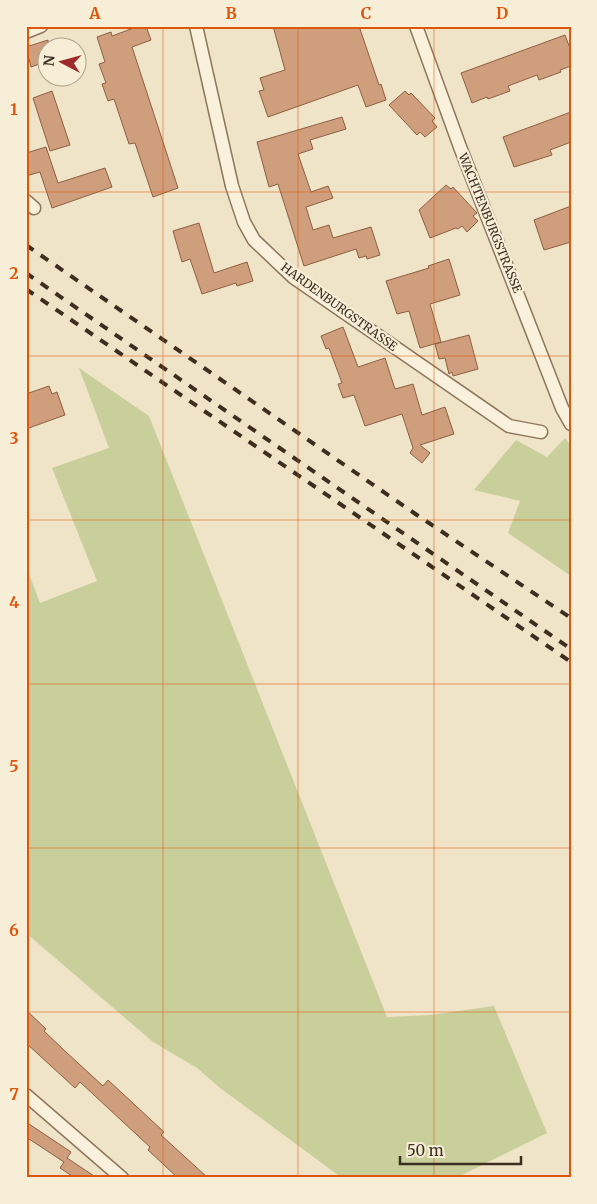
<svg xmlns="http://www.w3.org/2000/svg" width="597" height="1204" font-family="Merriweather,serif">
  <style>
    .green { fill: #c9cf9b }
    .building { fill: #cf9f7d; stroke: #8d5f41 }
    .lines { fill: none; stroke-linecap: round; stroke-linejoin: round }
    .street-casing { stroke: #8d765c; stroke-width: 15 }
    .street { stroke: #faf1dc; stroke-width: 12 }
    .rail { stroke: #3d2e20; stroke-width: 4; stroke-dasharray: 9 9; stroke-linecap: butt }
    .grid { fill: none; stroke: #df570d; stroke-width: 1; stroke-opacity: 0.55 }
    .labels { text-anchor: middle; stroke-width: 4.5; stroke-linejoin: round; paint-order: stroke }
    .street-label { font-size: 12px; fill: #3d2e20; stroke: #f7eed8 }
    .neatline { fill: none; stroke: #df570d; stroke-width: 2 }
    .grid-label { font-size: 16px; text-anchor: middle; font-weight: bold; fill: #df570d }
  </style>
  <rect width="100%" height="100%" fill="#f0e4c8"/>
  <path class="green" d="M79,368l70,48 238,601 44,-2 63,-9 53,127 -91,45h-114l-122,-90 -23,-20 -44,-26 -127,-109v-367l14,37 57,-22 -45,-113 57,-20z
    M565,438l6,8v130l-63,-43 12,-32 -46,-11 42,-50 31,17z"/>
  <path class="building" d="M139,26h7l5,14 -19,7 46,141 -25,9 -18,-54 -6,1 -15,-45 -6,2 -6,-17 4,-1 -7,-19 6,-2 -8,-25 14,-5 1,4z
    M273,26h86l20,59 2,-1 5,16 -20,7 -8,-22 -90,32 -9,-26 5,-1 -4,-12 25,-8z
    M565,35l6,16v15l-11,4 1,2 -22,8 -2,-5 -29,11 2,5 -22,8 -1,-2 -15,6 -11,-30z
    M48,40v21l-17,6 -5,-20z
    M52,91l18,54 -20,6 -17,-53z
    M405,91l4,4 2,-2 24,25 -3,3 5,6 -12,10 -5,-5 -3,3 -28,-30z
    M571,112v30l-21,8 2,5 -38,12 -11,-30z
    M342,117l4,12 -36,11 3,9 -15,5 13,38 17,-6 5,12 -27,9 7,23 16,-5 4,13 38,-11 9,28 -13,4 -1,-3 -7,2 -3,-9 -52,17 -26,-82 -9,3 -12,-45z
    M46,147l12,36 47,-15 7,19 -60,21 -12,-36 -14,4v-23z
    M446,185l5,4 2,-2 24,26 -4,3 5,5 -11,11 -5,-6 -4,3 -2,-1 -26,10 -11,-28z
    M571,206v36l-27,8 -10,-30z
    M199,223l15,50 33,-11 6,19 -16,5 -1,-3 -34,11 -12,-35 -8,3 -9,-31z
    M449,259l11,36 -30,9 11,38 -21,6 -11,-37 -12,3 -11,-33 43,-13 -1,-2z
    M343,327l15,40 27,-9 10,31 18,-5 9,31 23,-8 9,27 -34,11 10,8 -8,10 -12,-10 3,-5 -11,-34 -37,12 -11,-31 -11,3 -5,-14 4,-1 -13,-35 -3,1 -5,-13z
    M469,335l9,34 -25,7 -1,-4 -3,2 -4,-16 -6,1 -4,-15z
    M49,386l3,8 5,-2 8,23 -39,14v-35z
    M26,1010l20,19 -2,2 22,21 37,34 5,-6 56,52 -3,3 47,43h-30l-30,-28 2,-3 -70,-65 -5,6 -49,-45z
    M26,1122l45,30 -4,6 30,20h-22l-15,-10 4,-6 -38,-25z"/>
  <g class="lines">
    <defs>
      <path id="street" d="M196,26l36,160 12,36 10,18 39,37 216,149 32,6
        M416,26l44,121 102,261 9,16
        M26,32l15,-6
        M26,201l8,7
        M26,1095l96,83"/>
    </defs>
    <use href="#street" class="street-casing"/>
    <use href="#street" class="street"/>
    <path class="rail" d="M26,245l388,268 157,105
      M26,273l545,376
      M26,289l545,373"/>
  </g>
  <path class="grid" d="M163,26v1152M298,26v1152M434,26v1152M26,192h545M26,356h545M26,520h545M26,684h545M26,848h545M26,1012h545"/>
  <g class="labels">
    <g class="street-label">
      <text transform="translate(490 223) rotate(68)" y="4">WACHTENBURGSTRASSE</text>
      <text transform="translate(339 307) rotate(36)" y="4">HARDENBURGSTRASSE</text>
    </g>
  </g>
  <rect width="597" height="1204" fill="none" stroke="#f7eed8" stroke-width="55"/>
  <g transform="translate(62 62) rotate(276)"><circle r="24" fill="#f7eed8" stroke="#ada18e"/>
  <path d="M0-4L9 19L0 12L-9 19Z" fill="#9e2a2b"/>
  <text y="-8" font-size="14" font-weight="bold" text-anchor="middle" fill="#3d2e20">N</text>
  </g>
  <path d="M400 1156v8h121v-8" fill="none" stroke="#3d2e20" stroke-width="2.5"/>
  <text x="407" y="1156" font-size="15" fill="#3d2e20" stroke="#f7eed8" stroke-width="4" paint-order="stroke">50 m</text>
  <rect x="28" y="28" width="542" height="1148" class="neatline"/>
  <g class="grid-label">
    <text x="95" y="19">A</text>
    <text x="231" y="19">B</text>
    <text x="366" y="19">C</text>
    <text x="502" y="19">D</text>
    <text x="14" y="115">1</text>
    <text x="14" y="279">2</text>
    <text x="14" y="444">3</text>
    <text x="14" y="608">4</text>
    <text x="14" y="772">5</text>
    <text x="14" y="936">6</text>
    <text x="14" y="1100">7</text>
  </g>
</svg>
